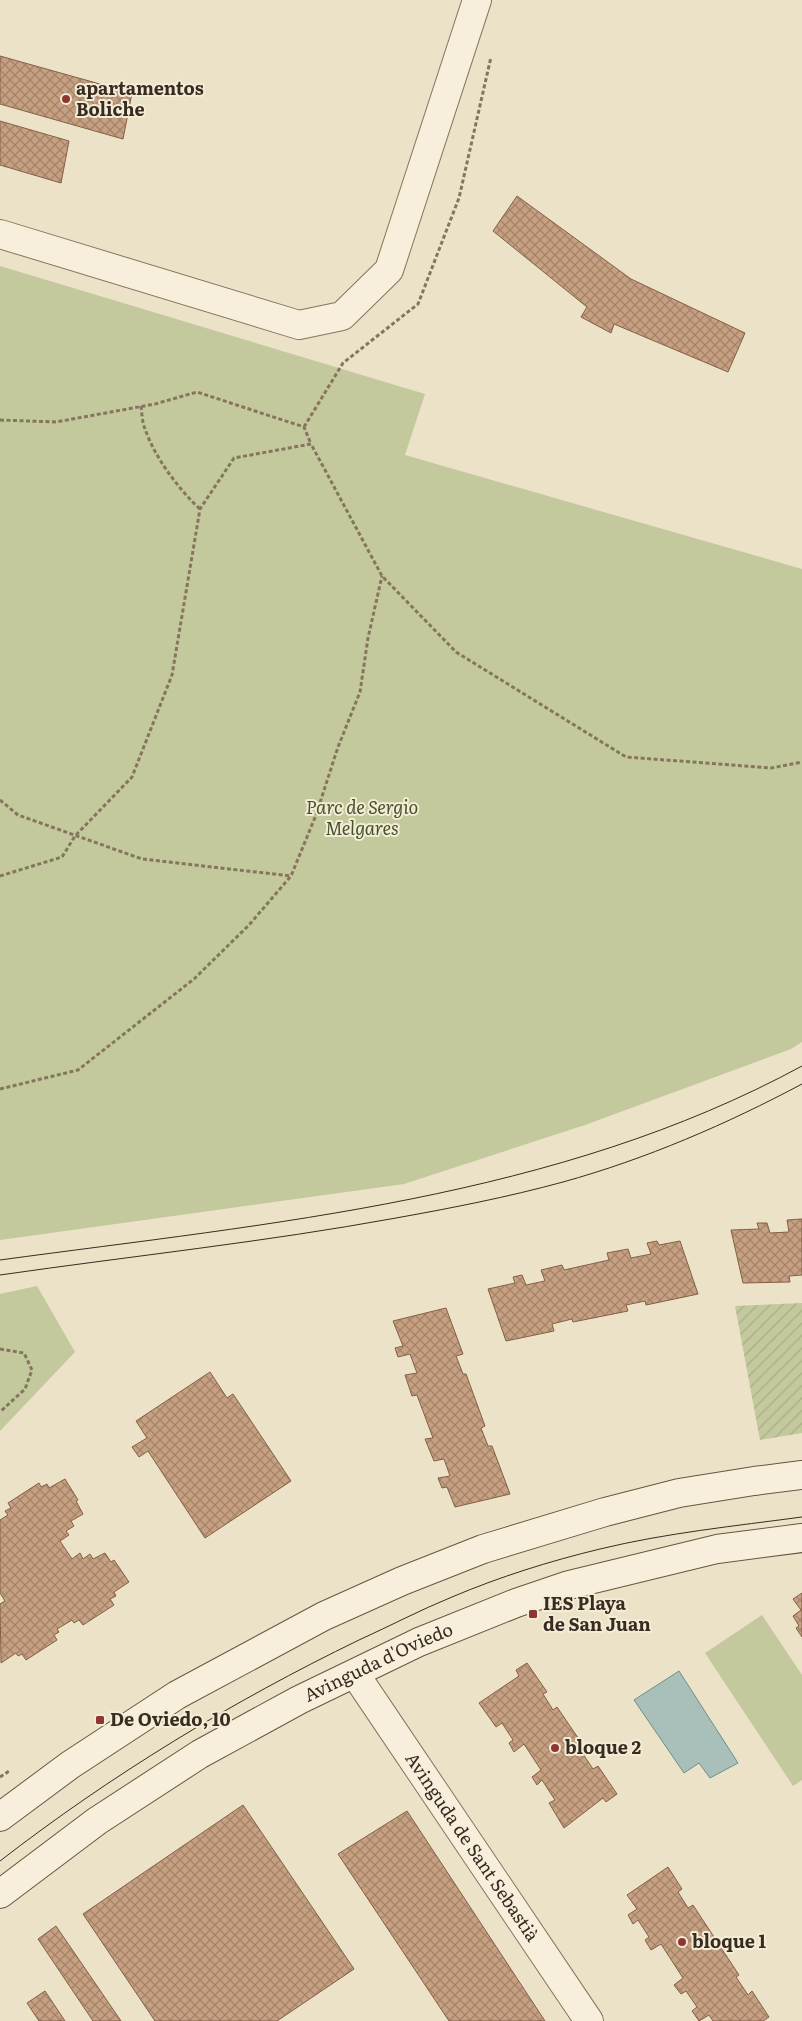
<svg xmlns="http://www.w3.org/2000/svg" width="802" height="2021" font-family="Literata,serif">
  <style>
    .park { fill: #c3c99d }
    .garden { fill: url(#garden-furrows) }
    .water { fill: #a9c0ba; stroke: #708e87 }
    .building { fill: url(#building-cross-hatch); stroke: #836046 }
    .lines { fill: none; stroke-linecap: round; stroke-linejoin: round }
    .street-casing { stroke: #86755e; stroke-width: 30 }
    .secondary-casing { stroke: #685641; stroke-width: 30 }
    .path { stroke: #86755e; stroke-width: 3; stroke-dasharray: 4 2.5; stroke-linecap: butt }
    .street { stroke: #f7efdb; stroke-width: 28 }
    .secondary { stroke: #f7efdb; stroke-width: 28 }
    .tram { stroke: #382c21; stroke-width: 1 }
    .poi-dot { fill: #913533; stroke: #f3ecd7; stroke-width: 2 }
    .labels { text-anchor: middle; stroke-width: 4; stroke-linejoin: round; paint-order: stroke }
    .poi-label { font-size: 18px; font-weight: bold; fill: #382c21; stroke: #f3ecd7; text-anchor: start }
    .park-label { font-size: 18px; font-style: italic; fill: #475329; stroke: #f3ecd7 }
    .street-label { font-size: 18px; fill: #382c21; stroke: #f3ecd7 }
  </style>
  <defs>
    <pattern id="garden-furrows" width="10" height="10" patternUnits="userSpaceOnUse" patternTransform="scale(1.25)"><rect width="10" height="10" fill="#c3c99d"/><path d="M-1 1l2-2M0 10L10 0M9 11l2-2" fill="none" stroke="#a8ad87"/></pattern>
    <pattern id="building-cross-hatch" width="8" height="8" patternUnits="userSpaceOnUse" patternTransform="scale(1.25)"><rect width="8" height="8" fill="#c7a081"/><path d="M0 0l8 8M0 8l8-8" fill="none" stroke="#a38369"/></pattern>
  </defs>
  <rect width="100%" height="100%" fill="#ebe2c8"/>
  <path class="park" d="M0,266l425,128 -20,61 397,114v473l-11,7 -206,76 -181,59 -404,56z
    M37,1286l38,66 -75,79v-137z
    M762,1615l40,60v105l-9,6 -88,-133z"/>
  <path class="garden" d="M802,1303v130l-42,7 -25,-134z"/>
  <path class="water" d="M679,1671l59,92 -28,15 -11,-15 -15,10 -50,-73z"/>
  <path class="building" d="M0,56l132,37 -9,46 -123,-35z
    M0,121l69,20 -8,42 -61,-18z
    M517,196l114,83 114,54 -17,39 -114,-48 -3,9 -30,-16 6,-10 -94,-76z
    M802,1219v56l-13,1 1,6 -47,1 -12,-53 28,-1 -2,-6h10l3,10 19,-1 -2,-12z
    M657,1241l2,4 21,-4 18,53 -52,11 -1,-4 -19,4 2,6 -55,11 -1,-3 -20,5 2,7 -48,10 -18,-52 27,-6 -2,-6 9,-2 4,10 19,-4 -4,-11 21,-5 2,5 45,-10 -2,-7 21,-4 3,9 20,-4 -4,-11z
    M446,1308l17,46 -7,2 7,18h3l19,52 -4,2 7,18h4l18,48 -55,13 -8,-20 -5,1 -4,-10 12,-2 -6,-17 -10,2 -9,-22 8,-1 -16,-43 -5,1 -7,-21 12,-2 -7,-19 -12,3 -3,-9 8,-2 -10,-25z
    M210,1372l17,26 6,-4 58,87 -86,57 -57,-87 -9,6 -7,-10 15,-9 -11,-17z
    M65,1479l13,21 -2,1 7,13 -12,7 3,5 -8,5 3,4 -9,6 12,18 8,-6 3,6 7,-5 3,5 12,-6 6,9 3,-2 15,22 -15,10 2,4 -6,3 4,6 -31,20 -4,-5 -5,3 -2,-3 -15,9 2,3 -5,3 3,5 -31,20 -4,-6 -4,2 -2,-3 -15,10 -1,-59 5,-3 -5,-8v-73l8,-5 -3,-4 6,-3 -3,-5 31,-20 2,4 6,-3 2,4z
    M802,1593v44l-6,-9 3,-2 -6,-10 8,-6 -8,-11z
    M527,1663l20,29 -4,2 10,16 4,-3 30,44 -4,3 10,15 5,-3 19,28 -11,8 -3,-4 -39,30 -15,-25 6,-3 -13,-20 -5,5 -5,-8 9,-7 -17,-26 -10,8 -5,-9 4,-3 -11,-17 -6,4 -17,-24 40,-27 -3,-6z
    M243,1805l111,164 -77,52h-122l-72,-107z
    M407,1811l138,210h-96l-111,-167z
    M668,1867l14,22 -4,3 10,16 5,-3 46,70 -3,2 12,18 4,-4 17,26 -6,4h-50l-4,-6 -10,6 -7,-10 5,-4 -11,-16 -5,3 -7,-9 9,-7 -22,-34 -10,6 -6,-10 4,-3 -11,-17 -5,4 -5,-9 9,-6 -10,-14z
    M56,1926l65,95h-28l-55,-82z
    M45,1991l20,30h-26l-12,-18z"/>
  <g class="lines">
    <defs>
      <g id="street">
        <path d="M0,234l299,91 43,-9 47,-46 88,-270"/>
        <path id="s1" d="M355,1674l234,347"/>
      </g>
      <g id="secondary">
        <path d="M0,1817l70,-52 107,-70 147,-79 78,-35 81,-32 122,-37 74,-19 75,-12 48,-6"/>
        <path id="s2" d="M0,1894l97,-73 103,-67 99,-54 120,-58 97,-39 53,-18 148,-36 85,-11"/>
      </g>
    </defs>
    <use href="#street" class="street-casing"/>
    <use href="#secondary" class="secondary-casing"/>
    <path class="path" d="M141,406c1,7 1,16 4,23 9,27 34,61 55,80
      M0,420l56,2 99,-18 42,-12 107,35 7,17
      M304,427l39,-64 75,-59 41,-106 32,-141
      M0,800l18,15 124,44 149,17
      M0,876l62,-19 13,-21 57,-59 40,-102 28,-166 34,-51 77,-14 71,132 74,76 170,105 145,11 31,-6
      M0,1089l78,-19 116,-91 55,-54 42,-49 25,-61 22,-68 22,-55 8,-54 14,-62
      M0,1349l24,4 8,17 -7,19 -25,23
      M0,1777l9,-6"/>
    <use href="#street" class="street"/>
    <use href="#secondary" class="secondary"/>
    <path class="tram" d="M0,1260c272,-37 557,-61 802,-194
      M0,1275c132,-19 265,-33 396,-57 56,-10 112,-21 167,-36 83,-23 164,-58 239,-98
      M0,1861c111,-86 233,-160 359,-221 31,-14 61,-30 93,-43 47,-20 98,-36 148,-48 66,-16 135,-23 202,-32"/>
  </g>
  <g class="poi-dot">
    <circle cx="66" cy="99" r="5"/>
    <rect x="528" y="1609" width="10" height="10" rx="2.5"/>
    <rect x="95" y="1715" width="10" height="10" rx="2.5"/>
    <circle cx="555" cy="1748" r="5"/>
    <circle cx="682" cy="1942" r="5"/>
  </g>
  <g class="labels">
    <g class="poi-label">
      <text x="76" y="95">apartamentos<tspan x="76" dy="21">Boliche</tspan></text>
      <text x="543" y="1610">IES Playa<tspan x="543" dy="21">de San Juan</tspan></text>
      <text x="110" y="1726">De Oviedo, 10</text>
      <text x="565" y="1754">bloque 2</text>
      <text x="692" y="1948">bloque 1</text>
    </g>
    <g class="park-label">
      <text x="362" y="814">Parc de Sergio<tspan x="362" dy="21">Melgares</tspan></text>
    </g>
    <g class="street-label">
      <text dy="6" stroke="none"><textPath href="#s2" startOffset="445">Avinguda d'Oviedo</textPath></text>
      <text dy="6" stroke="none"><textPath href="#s1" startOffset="209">Avinguda de Sant Sebastià</textPath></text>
    </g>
  </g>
</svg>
